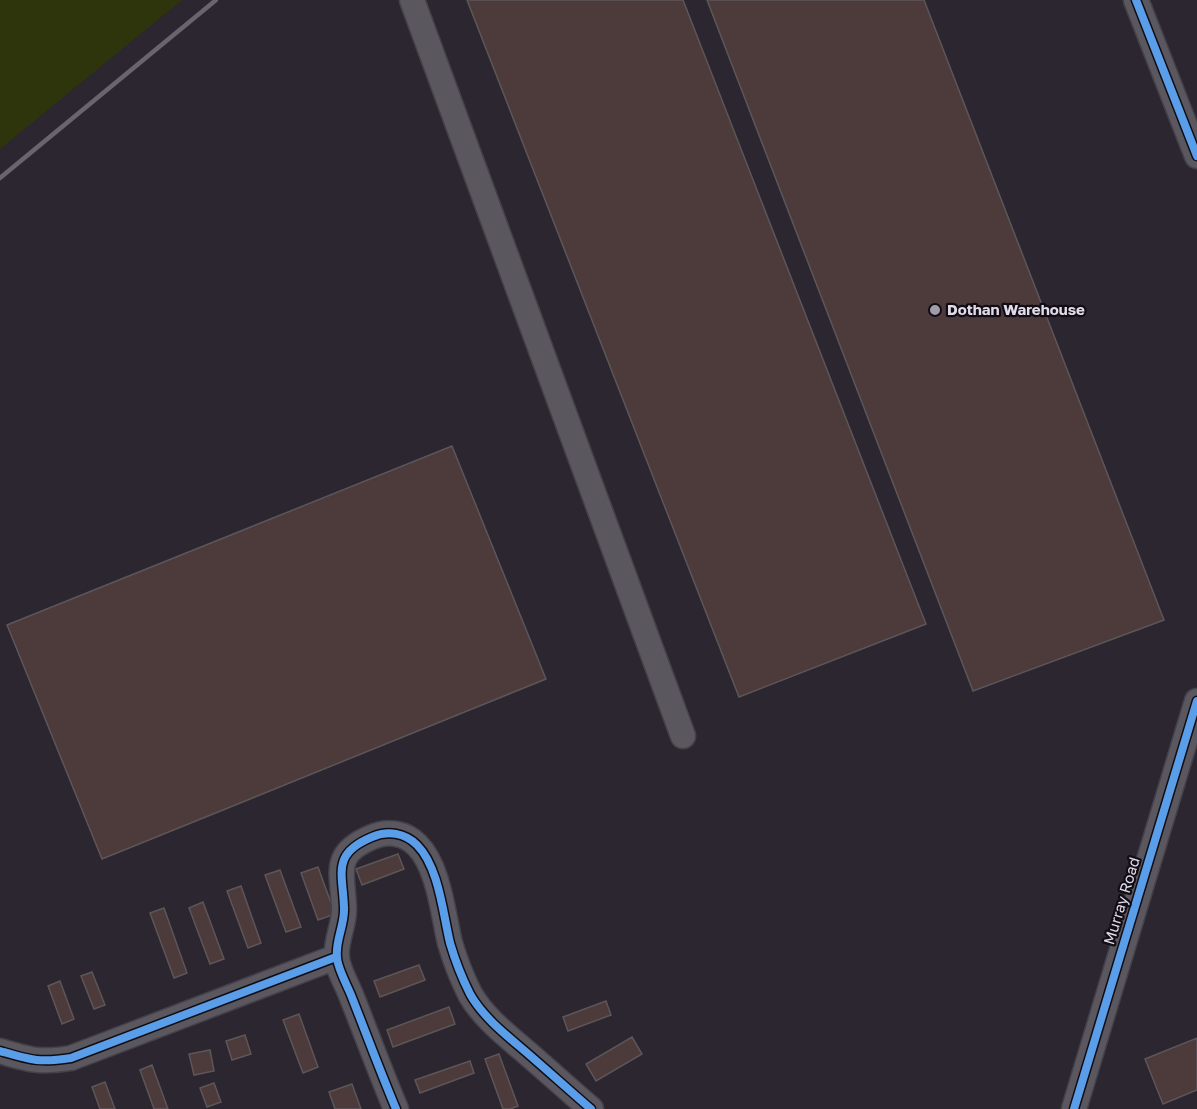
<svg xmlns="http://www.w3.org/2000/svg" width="1197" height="1109" font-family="'Golos Text',sans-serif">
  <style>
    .green { fill: #2e350c }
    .building { fill: #4d3b3c; stroke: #5d5659; stroke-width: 1.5 }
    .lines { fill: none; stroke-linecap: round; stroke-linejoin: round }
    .minor-casing { stroke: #45414a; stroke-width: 27 }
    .minor { stroke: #5a575e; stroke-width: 24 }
    .rail { stroke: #68656c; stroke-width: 4.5 }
    .cycleway-casing { stroke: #110d15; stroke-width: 11 }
    .cycleway { stroke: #5a9eea; stroke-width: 8 }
    .poi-dot { fill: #a19ca8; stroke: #110d15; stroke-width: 2 }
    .labels { text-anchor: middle; stroke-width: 4.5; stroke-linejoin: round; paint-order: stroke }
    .poi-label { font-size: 15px; font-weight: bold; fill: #e1dce8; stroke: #110d15; text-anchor: start }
    .street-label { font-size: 15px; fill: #e1dce8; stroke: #110d15 }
  </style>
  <rect width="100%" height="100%" fill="#2b2630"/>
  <path class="green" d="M0,0h182l-182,149z"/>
  <path class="building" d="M467,0h216l243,624 -187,73z
    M707,0h217l240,620 -191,71z
    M452,446l94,233 -444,180 -95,-234z
    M398,854l6,15 -42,16 -6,-16z
    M318,867l17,47 -17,6 -17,-47z
    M280,870l21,57 -15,5 -21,-57z
    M241,886l20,57 -13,5 -21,-57z
    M203,902l21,57 -14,5 -21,-56z
    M164,908l23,65 -13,5 -24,-65z
    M419,965l6,15 -45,17 -6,-16z
    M92,972l13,33 -11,4 -13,-33z
    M60,981l14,38 -12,5 -14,-38z
    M606,1001l5,14 -43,16 -5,-14z
    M449,1007l6,17 -62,23 -6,-17z
    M299,1014l19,53 -15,6 -20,-53z
    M245,1035l6,19 -19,6 -6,-19z
    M632,1037l10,17 -46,27 -10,-17z
    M1197,1038v52l-34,14 -18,-45z
    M210,1050l4,21 -20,4 -5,-21z
    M499,1054l19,52 -8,3h-7l-18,-50z
    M470,1061l4,12 -54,20 -5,-13z
    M152,1065l16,44h-14l-14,-39z
    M105,1082l10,27h-15l-8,-22z
    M214,1083l7,19 -14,5 -7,-19z
    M352,1084l9,25h-26l-6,-17z"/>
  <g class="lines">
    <defs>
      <path id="minor" d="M412,0l271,736
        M1136,0l61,156
        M0,1051c31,9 39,12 71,7l265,-101
        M396,1109c-16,-38 -30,-76 -45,-114 -4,-10 -14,-28 -14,-38 -2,-16 8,-33 7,-49 -1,-35 -13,-54 28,-71 16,-7 33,-4 45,8 22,22 26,69 33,98 5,17 12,35 20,51 13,23 36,41 56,58 22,19 43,38 65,57
        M1074,1109l123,-408"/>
    </defs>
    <use href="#minor" class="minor-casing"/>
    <use href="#minor" class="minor"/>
    <path class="rail" d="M0,178l216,-178"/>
    <defs>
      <path id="cycleway" d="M1136,0l61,156
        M0,1051c31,9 39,12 71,7l265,-101
        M396,1109c-16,-38 -30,-76 -45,-114 -4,-10 -14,-28 -14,-38 -2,-16 8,-33 7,-49 -1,-35 -13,-54 28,-71 16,-7 33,-4 45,8 22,22 26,69 33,98 5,17 12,35 20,51 13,23 36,41 56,58 22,19 43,38 65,57
        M1074,1109l123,-408"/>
    </defs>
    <use href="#cycleway" class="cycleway-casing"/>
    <use href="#cycleway" class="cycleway"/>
  </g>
  <circle class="poi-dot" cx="935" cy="310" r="6"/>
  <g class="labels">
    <g class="poi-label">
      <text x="947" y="315">Dothan Warehouse</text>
    </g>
    <g class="street-label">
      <text transform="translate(1122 901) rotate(-73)" y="5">Murray Road</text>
    </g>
  </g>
</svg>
